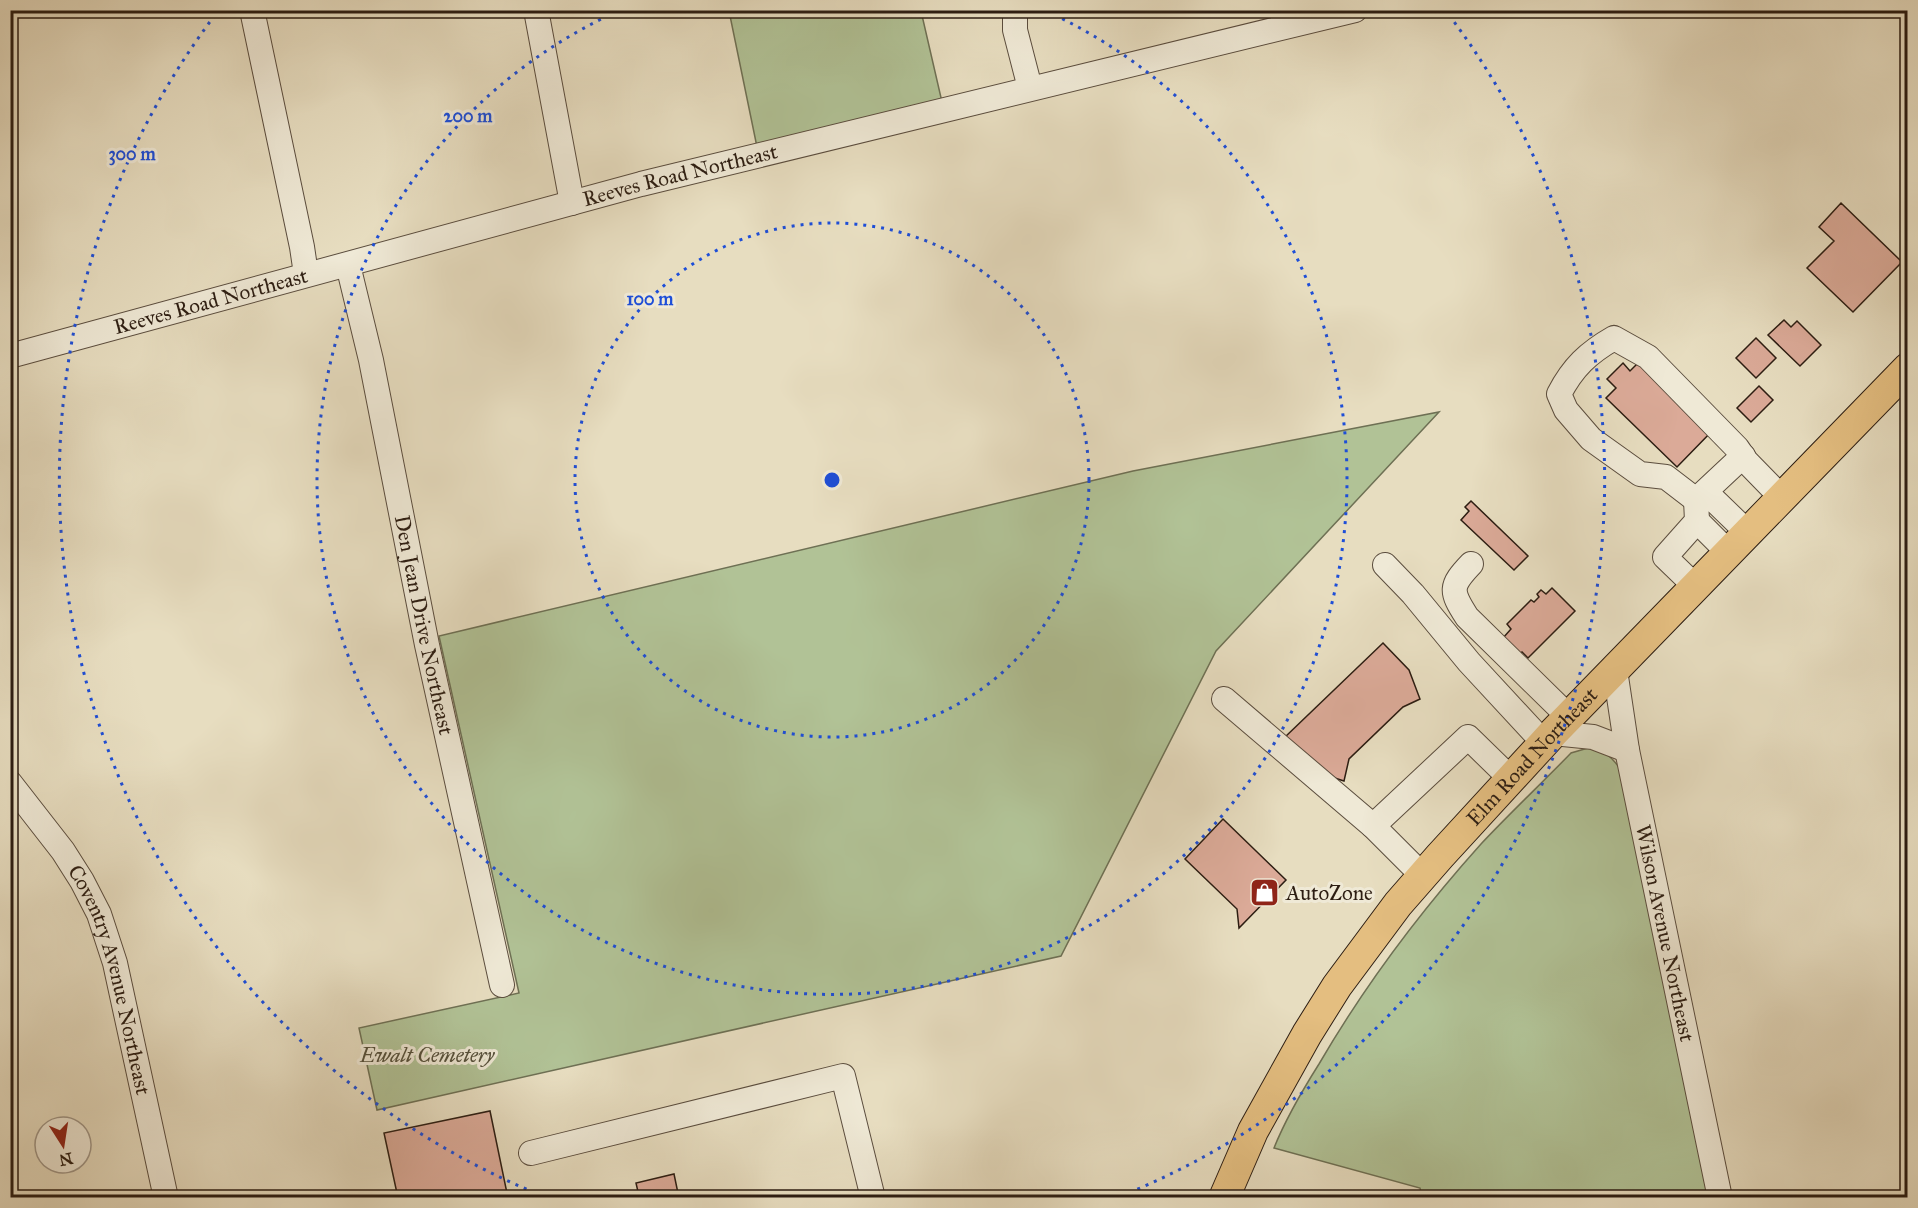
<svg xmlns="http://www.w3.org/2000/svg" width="1918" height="1208" font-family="'IM FELL Great Primer',serif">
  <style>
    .green { fill: #b1c296; stroke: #6e7054; stroke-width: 1.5 }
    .building { fill: #dbaa98; stroke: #2c1d12; stroke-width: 1.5 }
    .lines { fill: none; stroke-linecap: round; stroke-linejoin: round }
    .minor-casing { stroke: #5b4d3e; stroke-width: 26 }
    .major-casing { stroke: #2c1d12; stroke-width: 32 }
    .minor { stroke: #efe9d6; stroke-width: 24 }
    .major { stroke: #e4be80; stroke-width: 30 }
    .ring { fill: none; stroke: #1d4ed8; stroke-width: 3; stroke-dasharray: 3 6 }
    .labels { text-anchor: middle; stroke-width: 6; stroke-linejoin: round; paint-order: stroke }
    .street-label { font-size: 21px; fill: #2c1d12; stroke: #efe9d6 }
    .poi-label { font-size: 21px; fill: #2c1d12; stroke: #efe9d6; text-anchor: start }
    .park-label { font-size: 21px; font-style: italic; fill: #544f3a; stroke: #efe9d6 }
    .centre { fill: #1d4ed8; stroke: #efe9d6; stroke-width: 3 }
    .ring-label { font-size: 18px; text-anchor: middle; font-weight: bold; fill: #1d4ed8; stroke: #efe9d6; stroke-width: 6; stroke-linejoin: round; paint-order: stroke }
  </style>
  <rect width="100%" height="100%" fill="#e7ddc0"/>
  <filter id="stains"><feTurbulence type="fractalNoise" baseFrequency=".00333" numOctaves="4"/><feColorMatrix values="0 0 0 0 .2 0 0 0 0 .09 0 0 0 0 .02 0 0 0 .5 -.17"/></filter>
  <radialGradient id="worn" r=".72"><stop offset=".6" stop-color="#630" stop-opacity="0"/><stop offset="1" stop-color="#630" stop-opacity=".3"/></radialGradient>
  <path class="green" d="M729,11h192l21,91 -185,45z
    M1439,412l-223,239 -155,305 -684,154 -18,-82 160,-35 -80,-357 694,-165z
    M1588,748c17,3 25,9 34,24l89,425h-289l-2,-9 -146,-40c12,-30 28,-57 45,-84 46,-79 101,-152 162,-220 29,-31 60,-60 90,-91z"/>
  <path class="building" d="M1841,203l61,59 -49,50 -46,-44 27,-27 -15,-14z
    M1784,320l7,7 6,-6 24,24 -21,21 -32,-31z
    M1756,338l20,20 -20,20 -20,-20z
    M1623,363l7,8 8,-8 75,67 -36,37 -71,-69 10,-10 -9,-9z
    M1759,386l14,14 -22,22 -14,-14z
    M1471,501l57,55 -14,14 -53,-50 8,-9 -4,-4z
    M1552,588l23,23 -47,47 -6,-6 -3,2 -16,-16 8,-9 -4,-5 24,-24 3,2 5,-5 -2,-3 4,-4 5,4z
    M1383,643l26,27 11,29 -17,8 -54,52 -5,22 -28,-9 -32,-34z
    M1223,819l63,61 -47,48 -2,-19 -52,-50z
    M490,1111l18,87h-110l-14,-65z
    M674,1174l5,24h-46l6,-2 -3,-13z
    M745,1193l1,5h-23z"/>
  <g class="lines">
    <defs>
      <g id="minor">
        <path d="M252,10l50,237 4,27"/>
        <path d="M536,10l36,193"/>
        <path d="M1015,10v20l15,58"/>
        <path id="s1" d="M348,265l23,95 56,285 75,340"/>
        <path id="s2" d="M10,356l631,-172 714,-174"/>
        <path d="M1697,521l32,32"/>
        <path d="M1748,533l-35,-34 -17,1 -30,-23 -26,-3 -49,-35 -25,-29 -7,-16c14,-27 29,-41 55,-56l34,19 89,91 9,13 36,37"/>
        <path d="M1471,564c-21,22 -21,27 -4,53l102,100"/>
        <path d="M1385,565l28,29 56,68 75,81"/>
        <path d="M1696,587l-31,-30 32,-36 -1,-21 47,-44"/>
        <path id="s3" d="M1615,670l12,80 93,448"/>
        <path d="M1224,699l149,127 50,50"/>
        <path d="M1553,733l40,4 34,13"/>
        <path id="s4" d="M10,783l53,68 19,30 17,33 16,49 51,235"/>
        <path d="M1373,826l95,-89 43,42"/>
        <path d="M531,1153l312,-77 30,122"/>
      </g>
      <g id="major">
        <path id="s5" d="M1224,1198l29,-67 54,-97 30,-48 61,-82 42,-48 113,-123 355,-365"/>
      </g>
    </defs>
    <use href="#minor" class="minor-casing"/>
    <use href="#major" class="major-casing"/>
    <use href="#minor" class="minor"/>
    <use href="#major" class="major"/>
  </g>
  <g class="ring">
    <circle cx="832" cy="480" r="257"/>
    <path d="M1046 11A515 515 0 1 1 618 11"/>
    <path d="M543 1196A772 772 0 0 1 215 15M1449 15A772 772 0 0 1 1121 1196"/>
  </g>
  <defs>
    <symbol id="shop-square" viewBox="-11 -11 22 22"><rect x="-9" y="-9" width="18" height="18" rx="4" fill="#8f2418" stroke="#efe9d6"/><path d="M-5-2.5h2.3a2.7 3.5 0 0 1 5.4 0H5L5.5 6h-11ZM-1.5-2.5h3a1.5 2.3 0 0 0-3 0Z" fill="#fff"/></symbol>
  </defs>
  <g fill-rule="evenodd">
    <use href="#shop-square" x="1248" y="876" width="33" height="33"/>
  </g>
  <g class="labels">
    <g class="street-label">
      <text dy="7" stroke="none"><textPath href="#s2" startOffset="694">Reeves Road Northeast</textPath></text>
      <text dy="7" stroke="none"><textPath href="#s2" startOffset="208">Reeves Road Northeast</textPath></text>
      <text dy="7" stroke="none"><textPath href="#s1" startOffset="368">Den Jean Drive Northeast</textPath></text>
      <text dy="7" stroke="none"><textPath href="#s5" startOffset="542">Elm Road Northeast</textPath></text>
      <text dy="7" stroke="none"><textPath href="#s3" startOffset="268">Wilson Avenue Northeast</textPath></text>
      <text dy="7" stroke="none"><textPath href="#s4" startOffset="225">Coventry Avenue Northeast</textPath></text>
    </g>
    <g class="poi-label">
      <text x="1286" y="900">AutoZone</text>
    </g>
    <g class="park-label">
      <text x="427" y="1062">Ewalt Cemetery</text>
    </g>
  </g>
  <circle cx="832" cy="480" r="9" class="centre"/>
  <g class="ring-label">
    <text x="468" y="122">200 m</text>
    <text x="132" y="160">300 m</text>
    <text x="650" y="305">100 m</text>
  </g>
  <rect width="1918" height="1208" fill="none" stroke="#e7ddc0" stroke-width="36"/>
  <rect x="12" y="12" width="1894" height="1184" fill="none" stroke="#2c1d12" stroke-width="3"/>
  <rect x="18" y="18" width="1882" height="1172" fill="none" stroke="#2c1d12" stroke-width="1.5"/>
  <g transform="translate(63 1145) rotate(168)"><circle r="28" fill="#efe9d6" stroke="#a19788" stroke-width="1.5"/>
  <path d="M0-4.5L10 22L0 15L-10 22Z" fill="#8f2418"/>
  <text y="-9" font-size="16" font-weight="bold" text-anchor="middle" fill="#2c1d12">N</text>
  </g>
  <rect width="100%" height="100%" filter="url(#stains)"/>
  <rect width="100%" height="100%" fill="url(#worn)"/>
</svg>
